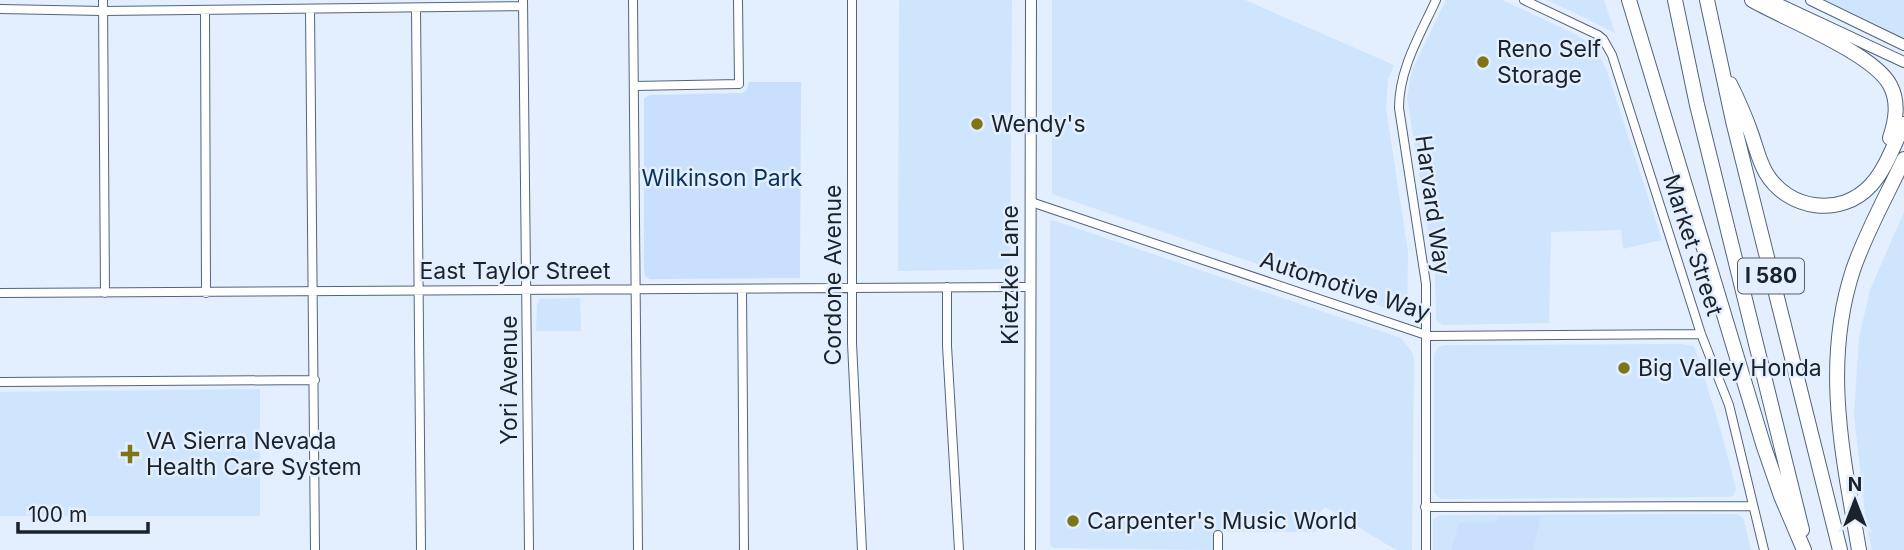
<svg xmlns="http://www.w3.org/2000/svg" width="1904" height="550" font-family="Inter,sans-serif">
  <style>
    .built { fill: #cfe4fd }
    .green { fill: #c8e0fe }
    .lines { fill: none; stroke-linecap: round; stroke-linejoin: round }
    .minor-casing { stroke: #53647a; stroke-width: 10 }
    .secondary-casing { stroke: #53647a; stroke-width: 12 }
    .motorway-casing { stroke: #53647a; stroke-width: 16 }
    .minor { stroke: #fff; stroke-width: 8 }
    .secondary { stroke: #fff; stroke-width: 10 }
    .motorway { stroke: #fff; stroke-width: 14 }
    .poi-dot { fill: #7e7519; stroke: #e3effe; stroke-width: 2.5 }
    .labels { text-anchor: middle; stroke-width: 5; stroke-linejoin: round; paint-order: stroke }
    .shield { fill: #e3effe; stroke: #56606a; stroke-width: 2 }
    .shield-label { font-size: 21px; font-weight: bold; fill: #1a222b }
    .poi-label { font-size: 23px; fill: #1a222b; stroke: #e3effe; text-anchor: start }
    .park-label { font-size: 23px; fill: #08325e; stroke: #e3effe }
    .street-label { font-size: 23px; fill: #1a222b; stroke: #e3effe }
  </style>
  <rect width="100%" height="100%" fill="#e3effe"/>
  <path class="built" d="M899,0h113l-2,269 -112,2z
    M1052,0h193l149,65 -6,15 -2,28 22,144 -1,63 -355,-121z
    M1446,0h56l71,33 22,14 12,24 55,169 -39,9 -2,-19 -70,2 -2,91 -107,2 -6,-5 -1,-46 -28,-176 5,-28z
    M1547,0h57l11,33 -30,-15z
    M1825,0h79v38z
    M1904,212v338h-32l-6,-27 -12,-109 5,-76 11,-48z
    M1052,220l349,118 11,14 2,8 -2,190h-16l-71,-43 -9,9v16h-101l-1,18 -161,-2 -3,-2v-324z
    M580,298l1,33h-45l1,-27 3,-5z
    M1681,344l12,2 3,5 25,80 15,58 -2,6 -4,2 -282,2h-7l-6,-5 -1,-4v-135l4,-8 8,-2z
    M260,389v127h-260v-124z
    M1736,514l5,2 3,4 7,30h-318v-31l6,-4z"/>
  <path class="green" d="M749,82h52l-1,196 -150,1 -5,-3 -1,-6v-172l6,-3 92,-2 5,-3z
    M1541,516l-8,34h-82l8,-27 38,-1 1,-5z"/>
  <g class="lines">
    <defs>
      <path id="minor" d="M103,0l2,293
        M523,0l6,550
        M633,0l5,550
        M852,0v343l10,207
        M1524,0l74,35 5,4 9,16 89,279 28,71 35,145
        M416,8l5,542
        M0,9l103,2 420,-5
        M310,9l5,541
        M205,10l1,283
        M634,86l105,-2 -1,-84
        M1031,202l398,134 272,-2
        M947,287v59l12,204
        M742,289l2,261
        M0,293l1030,-6
        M0,382l315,-2
        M1425,507l328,-1
        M1218,550v-15
        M1426,550v-266l-27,-176c0,-39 21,-73 37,-108"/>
      <path id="secondary" d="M1771,0l133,62
        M1811,0l93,45
        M1030,550l1,-550"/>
      <path id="motorway" d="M1629,0l135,447 17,49 23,54
        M1675,0l22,105 105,425
        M1707,0l26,121 107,429
        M1752,0c33,19 121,53 138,85 9,17 6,35 0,53
        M1730,84c8,16 15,32 21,49 5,14 8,28 15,40 22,37 75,45 105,12 15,-16 23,-41 33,-61
        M1859,550c-16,-94 -37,-185 -6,-280 13,-38 34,-75 51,-111"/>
    </defs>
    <use href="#minor" class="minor-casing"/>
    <use href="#secondary" class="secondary-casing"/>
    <use href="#motorway" class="motorway-casing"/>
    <use href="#minor" class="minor"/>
    <use href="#secondary" class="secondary"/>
    <use href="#motorway" class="motorway"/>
  </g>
  <g class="poi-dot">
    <circle cx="1483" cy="62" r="7"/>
    <circle cx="977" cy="124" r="7"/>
    <circle cx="1624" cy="368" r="7"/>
    <path d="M126.5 443.5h7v7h7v7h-7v7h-7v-7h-7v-7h7z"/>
    <circle cx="1073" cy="521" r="7"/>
  </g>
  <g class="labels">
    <rect class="shield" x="1738" y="258.5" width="66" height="35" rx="5"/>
    <g class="shield-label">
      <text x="1771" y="283">I 580</text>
    </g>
    <g class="poi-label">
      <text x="1497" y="57">Reno Self<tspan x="1497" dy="26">Storage</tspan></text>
      <text x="991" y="132">Wendy's</text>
      <text x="1638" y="376">Big Valley Honda</text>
      <text x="146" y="449">VA Sierra Nevada<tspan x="146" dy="26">Health Care System</tspan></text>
      <text x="1087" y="529">Carpenter's Music World</text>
    </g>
    <g class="park-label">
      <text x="722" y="186">Wilkinson Park</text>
    </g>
    <g class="street-label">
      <text transform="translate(1433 205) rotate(82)" y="8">Harvard Way</text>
      <text transform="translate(1693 245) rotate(72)" y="8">Market Street</text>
      <text x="515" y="279">East Taylor Street</text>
      <text transform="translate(833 275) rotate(-90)" y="8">Cordone Avenue</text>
      <text transform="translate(1010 275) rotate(-90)" y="8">Kietzke Lane</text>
      <text transform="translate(1345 286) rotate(18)" y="8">Automotive Way</text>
      <text transform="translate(509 380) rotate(-90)" y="8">Yori Avenue</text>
    </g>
  </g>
  <g transform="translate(1855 501)" stroke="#e3effe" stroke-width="5" paint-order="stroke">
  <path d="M0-5L12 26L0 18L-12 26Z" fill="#1a222b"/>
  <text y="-10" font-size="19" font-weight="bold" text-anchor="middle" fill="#1a222b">N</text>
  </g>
  <path d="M18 522v10h130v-10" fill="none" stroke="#1a222b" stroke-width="3.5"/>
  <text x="28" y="522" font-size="21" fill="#1a222b" stroke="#e3effe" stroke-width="5" paint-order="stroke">100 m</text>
</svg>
